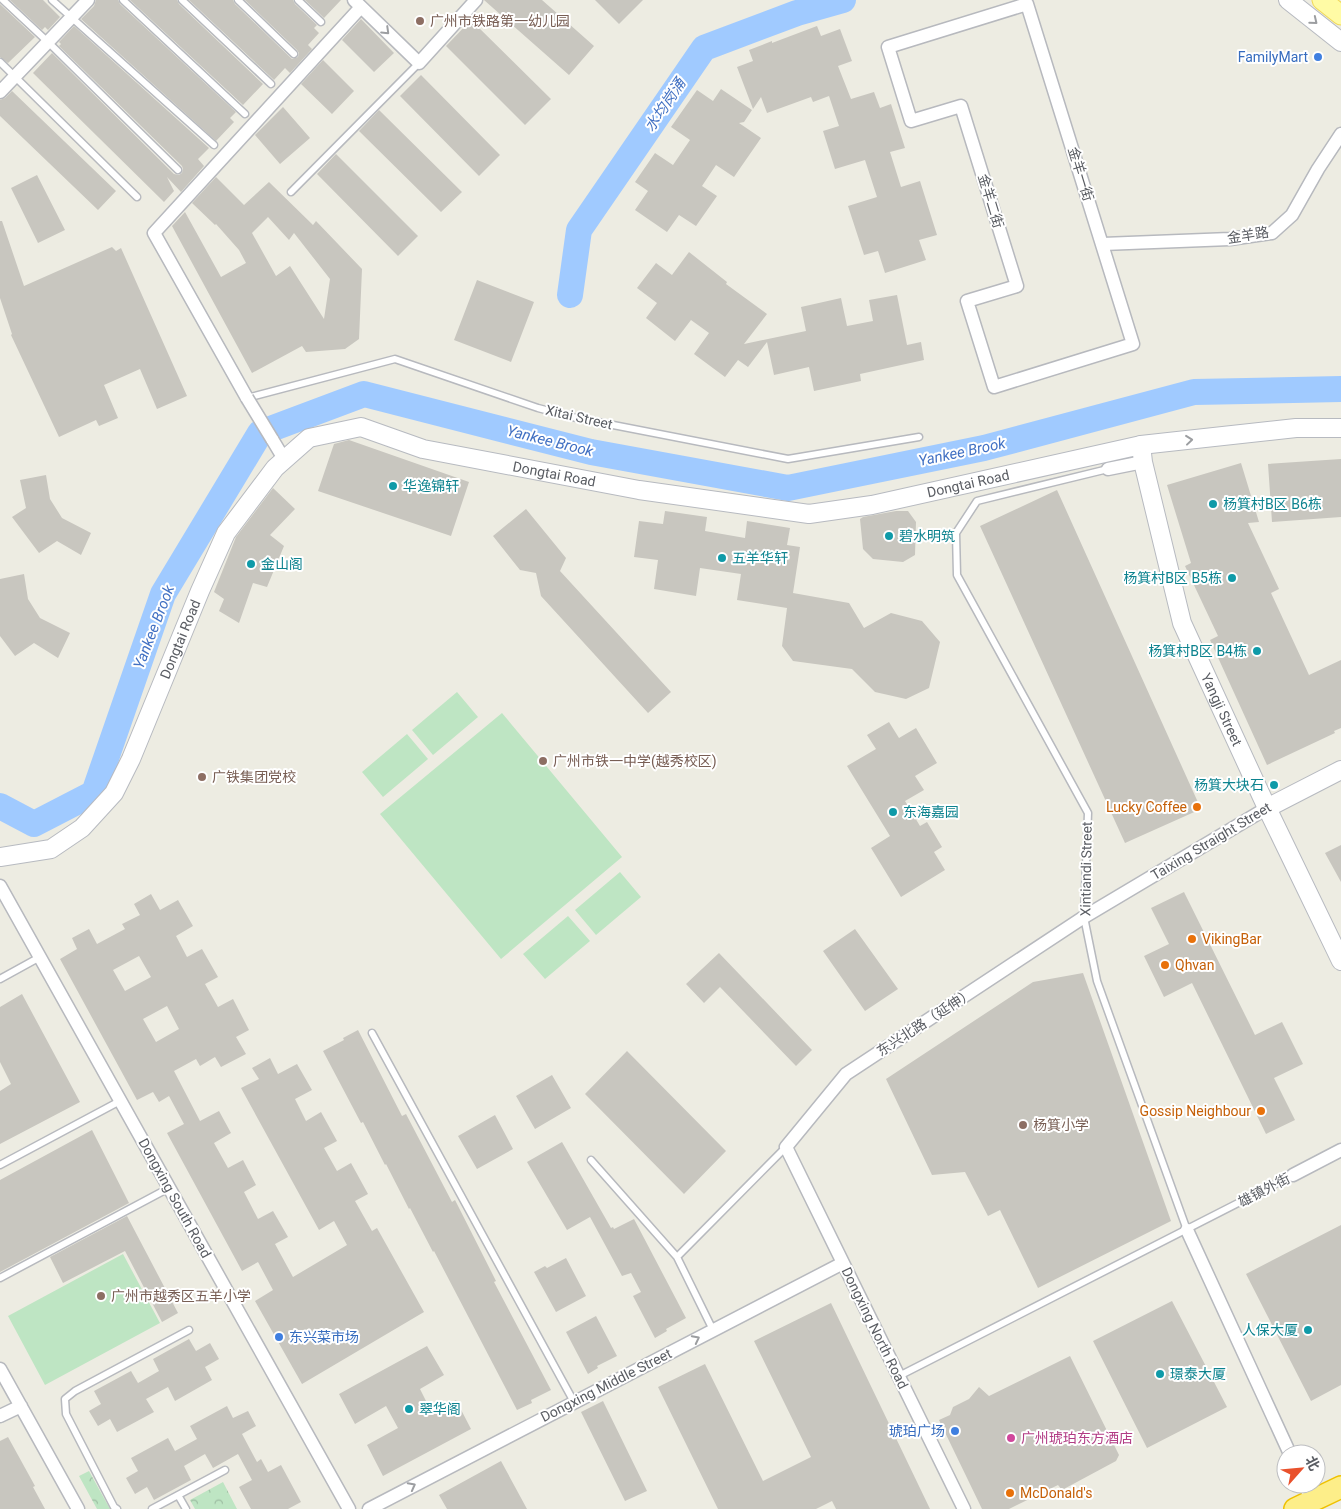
<svg xmlns="http://www.w3.org/2000/svg" width="1341" height="1509" font-family="Roboto,'Noto Sans SC',sans-serif">
  <style>
    .green { fill: #bee5c3 }
    .park { fill: url(#park-crowns) }
    .lines { fill: none; stroke-linecap: round; stroke-linejoin: round }
    .river { stroke: #a0caff; stroke-width: 26 }
    .building { fill: #c8c6bf; fill-rule: evenodd }
    .lane-casing { stroke: #b7b9be; stroke-width: 9 }
    .street-casing { stroke: #b7b9be; stroke-width: 15 }
    .secondary-casing { stroke: #b7bac0; stroke-width: 20 }
    .primary-casing { stroke: #f1d956; stroke-width: 21 }
    .highway-casing { stroke: #efc100; stroke-width: 24 }
    .lane { stroke: #fff; stroke-width: 6 }
    .street { stroke: #fff; stroke-width: 12 }
    .secondary { stroke: #fff; stroke-width: 18 }
    .primary { stroke: #fffba5; stroke-width: 19 }
    .highway { stroke: #fdee89; stroke-width: 21 }
    .street-bridge-casing { stroke: #b7b9be; stroke-width: 15; stroke-linecap: butt }
    .street-bridge { stroke: #fff; stroke-width: 12 }
    .oneway { stroke: #9c9ea1 }
    .education-dot { fill: #8d6e63; stroke: #fff; stroke-width: 2 }
    .shop-dot { fill: #3f7fe0; stroke: #fff; stroke-width: 2 }
    .culture-dot { fill: #0f9aa8; stroke: #fff; stroke-width: 2 }
    .food-dot { fill: #e8710a; stroke: #fff; stroke-width: 2 }
    .hotel-dot { fill: #d1479c; stroke: #fff; stroke-width: 2 }
    .labels { text-anchor: middle; stroke-width: 4; stroke-linejoin: round; paint-order: stroke }
    .education-label { font-size: 14px; fill: #785e54; stroke: #fff; text-anchor: start }
    .shop-label { font-size: 14px; fill: #366cbe; stroke: #fff; text-anchor: end }
    .street-label { font-size: 14px; fill: #5a5d63; stroke: #fff }
    .culture-label { font-size: 14px; fill: #0d838f; stroke: #fff; text-anchor: start }
    .food-label { font-size: 14px; fill: #c56008; stroke: #fff; text-anchor: start }
    .hotel-label { font-size: 14px; fill: #b23c85; stroke: #fff; text-anchor: start }
    .water-label { font-size: 15px; font-style: italic; fill: #4271c3; stroke: #fff }
  </style>
  <defs>
    <pattern id="park-crowns" width="20" height="18" patternUnits="userSpaceOnUse" patternTransform="scale(1.25)"><rect width="20" height="18" fill="#bee5c3"/><path d="M2 6a3 3 0 1 1 6 0M12 15a3 3 0 1 1 6 0" fill="none" stroke="#9dbda2"/></pattern>
  </defs>
  <rect width="100%" height="100%" fill="#edece2"/>
  <path class="green" d="M457,692l21,25 -45,38 -21,-25z
    M502,713l120,144 -121,102 -121,-145z
    M407,734l21,25 -45,38 -21,-25z
    M620,872l21,25 -45,38 -21,-25z
    M568,916l22,25 -45,38 -22,-25z
    M123,1254l37,69 -115,62 -37,-69z"/>
  <path class="park" d="M89,1471l21,38h-13l-18,-33z
    M223,1482l14,27h-42l-5,-9z"/>
  <g class="lines">
    <path class="river" d="M570,295l9,-65 125,-182 93,-35 46,-13
      M0,806l34,18 60,-31 69,-199 97,-161 104,-39 227,58 197,36 196,-40 210,-56 147,-3"/>
  </g>
  <path class="building" d="M10,0h33l17,17 -12,13 -3,-3 -3,3z
    M96,0h22l2,4 116,108 -6,6 4,4 -18,19 -135,-122 13,-13z
    M130,0h47l2,4 84,80 -20,21z
    M189,0h44l2,4 57,55 6,-2 1,-4 -2,-3 -52,-50h48l2,4 22,21 -3,3 5,5 -11,12 4,4 -22,24 -5,-5 -11,12z
    M305,0h36l-17,18z
    M484,0h58l52,46 -25,29z
    M595,0h48l-24,24z
    M0,4l35,33 -27,26 -8,-6z
    M361,19l33,34 -20,19 -32,-32z
    M471,20l80,79 -26,26 -79,-79z
    M74,26l135,122 -11,11 6,7 -23,26 -14,-15 7,14 -10,11 -131,-129 19,-20 122,121 5,1 3,-2 1,-4 -1,-3 -123,-120 2,-2 -2,-2z
    M817,26l4,10 19,-7 12,32 -14,5 13,33 23,-7 6,16 11,-4 14,44 -15,4 11,35 19,-6 17,54 -18,5 7,20 -41,13 -7,-22 -14,4 -16,-49 29,-9 -12,-37 -30,9 -12,-38 16,-5 -10,-30 -16,6 -2,-5 -44,16 -6,-16 -8,12 -16,-42 16,-6 -4,-11 23,-9v2z
    M323,60l31,31 -22,23 -31,-30z
    M421,75l79,80 -21,21 -79,-80z
    M721,89l31,21 -8,12 -5,1 22,15 -27,39 -18,-12 -14,21 15,10 -21,30 -17,-11 -12,17 -32,-22 13,-19 -13,-9 20,-29 18,12 17,-25 -19,-13 26,-37 16,11z
    M12,91l104,100 -18,19 -98,-94v-16l5,-2z
    M283,107l27,31 -30,26 -25,-29z
    M379,110l83,82 -21,20 -82,-81z
    M336,154l82,82 -20,20 -81,-82z
    M37,175l28,55 -27,13 -27,-55z
    M216,177l28,28 25,-23 44,43 3,-4 46,48 -3,70 -14,10 -39,3 -4,-6 -50,27 -80,-147 13,-14 36,65 25,-14 -7,-13 -23,-26 -1,1 -23,-22zM268,217l21,23 5,-7 36,46 -6,40 -34,-53 -14,10 -24,-43z
    M0,221h2l22,65 88,-39 4,4 5,-3 66,148 -30,13 -17,-40 -36,16 14,33 -19,8 -3,-6 -37,17 -48,-102 1,-1 -12,-36z
    M689,252l38,30 -1,2 41,30 -23,30 62,-13 -5,-24 40,-9 6,28 26,-5 -4,-21 28,-5 10,50 14,-3 3,18 -64,14 1,7 -47,10 -5,-24 -35,8 -7,-33 -19,25 -10,-7 -13,17 -31,-23 15,-21 -18,-13 -16,21 -29,-23 11,-15 -20,-15 19,-25 16,12z
    M477,280l57,22 -23,60 -57,-22z
    M349,440l120,42 -18,54 -133,-45 16,-47z
    M1341,459v58l-69,5 -4,-58z
    M1241,463l18,59 -11,1 31,66 -8,4 38,82 32,-15v68l-7,3 1,2 -68,32 -57,-125 8,-4 -33,-70 6,-3 -24,-78z
    M46,475l4,24 12,19 29,15 -10,22 -24,-14 -18,12 -27,-36 14,-9 -6,-28z
    M273,488l22,21 -25,26 14,11 -17,41 -14,-4 -14,40 -20,-12 5,-12 -10,-7 22,-55z
    M1057,490l144,319 -76,34 -145,-317z
    M526,509l40,49 -6,13 111,121 -23,21 -107,-117 -5,-23 -16,-3 -27,-34z
    M665,511l42,6 -2,14 40,7 2,-17 43,7 -3,17 13,2 -7,46 56,10 15,25 27,-15 31,8 18,21 -11,46 -23,11 -31,-7 -23,-23 -59,-8 -11,-15 5,-38 -50,-8 4,-26 -41,-6 -4,28 -42,-7 4,-29 -24,-3 5,-36 24,3z
    M896,511h12l8,11 -1,33 -12,7 -30,-3 -10,-10 -3,-30 3,-2z
    M24,574l4,25 12,19 30,15 -12,25 -24,-15 -19,13 -15,-20v-57z
    M889,722l10,16 17,-10 21,35 -22,13 9,14 -19,11 15,25 7,-4 15,25 -8,5 11,18 -44,27 -30,-49 19,-12 -43,-70 29,-17 -9,-14z
    M1341,845v37l-16,-29z
    M1184,892l71,143 27,-13 21,42 -29,14 21,42 -29,14 -74,-151 -28,14 -20,-41 25,-12 -18,-36z
    M151,894l9,16 18,-10 15,26 -17,10 11,21 15,-8 16,28 -13,7 13,23 15,-8 16,31 -13,7 10,17 -25,13 -6,-10 -15,9 -4,-7 -22,12 26,50 19,-10 12,22 -17,10 14,25 15,-8 13,25 -12,7 14,27 15,-8 15,26 -13,7 18,33 54,-32 -13,-24 -15,9 -78,-142 18,-9 -7,-11 18,-10 8,16 19,-10 15,26 -17,9 11,22 15,-9 16,29 -13,7 13,23 14,-8 17,31 -13,7 17,30 5,-3 47,84 -122,72 -47,-83 18,-11 -15,-28 -16,9 -75,-138 17,-9 -15,-28 -10,6 -6,-10 -16,8 -77,-141 17,-10 -5,-11 17,-9 8,15 28,-15 -3,-5 18,-9 -6,-11zM139,956l12,21 -26,14 -12,-21zM167,1006l12,23 -23,13 -13,-23z
    M855,929l43,60 -33,22 -42,-60z
    M719,953l93,97 -16,16 -76,-79 -16,16 -18,-19z
    M1083,973l88,248 -133,67 -38,-78 -12,6 -23,-44 -33,3 -46,-96 147,-97z
    M22,994l58,108 -80,42v-53l11,-7 -11,-22v-55z
    M358,1030l44,86 4,-2 46,88 3,-2 41,81 -2,1 57,108 -20,10 1,3 -15,7 -83,-159 -1,1 -23,-44 -1,1 -23,-45 -1,1 -22,-43 -2,1 -38,-72 21,-11 -1,-2z
    M627,1051l99,100 -42,43 -99,-100z
    M552,1075l19,33 -36,21 -19,-33z
    M495,1115l18,34 -36,20 -19,-33z
    M92,1130l37,73 -129,69v-92z
    M562,1142l49,86 2,-1 1,2 20,-10 52,99 -20,11 1,2 -12,7 -22,-42 8,-4 -10,-19 -9,3 -32,-59 -23,13 -40,-68z
    M127,1216l51,97 -16,9 -37,-71 -62,32 -13,-26z
    M1341,1225v160l-30,16 -65,-127z
    M566,1258l20,38 -30,16 -22,-40 11,-6 2,2z
    M1172,1301l55,106 -80,41 -54,-107z
    M831,1303l99,206h-94l-4,-8 -16,8h-98l-60,-122 47,-23 58,117 48,-24 -57,-116z
    M596,1316l21,40 -20,10 1,2 -10,6 -22,-42z
    M189,1339l7,12 14,-8 9,16 -14,8 7,13 -37,21 -7,-14 -22,12 8,13 -37,20 -7,-13 -12,7 -9,-15 12,-7 -7,-13 37,-20 7,12 21,-12 -6,-12z
    M427,1346l17,29 -24,14 12,24 24,-13 15,29 -88,47 -16,-31 31,-17 -12,-22 -31,18 -16,-30z
    M1070,1356l49,99 -3,6 -54,29 -4,-5 -49,24h-27l-43,-89 11,-5 3,-8 16,-8 10,-12 10,9z
    M603,1401l44,90 -22,10 -44,-89z
    M227,1406l6,12 15,-7 8,15 -14,8 15,28 4,-3 7,13 13,-7 20,37 -13,7h-37l-12,-22 13,-7 -14,-26 -25,14 -8,-14 -21,12 7,14 -37,20 -7,-13 -12,7 -9,-16 12,-7 -7,-13 37,-20 7,13 22,-12 -7,-13z
    M8,1437l27,49 -2,1 12,22h-45v-68z
    M501,1461l26,48h-80l-8,-14z"/>
  <g class="lines">
    <defs>
      <path id="lane" d="M3,0l45,42 130,128
        M52,0l162,145
        M123,0l122,114
        M182,0l89,84
        M238,0l56,54
        M298,0l23,22
        M0,62l137,135
        M291,192l128,-129
        M247,398l148,-39 143,49 34,9 216,42 131,-22
        M1108,469l-131,32 -21,32 1,42 131,238 -4,104 13,64 90,249
        M0,979l40,-22
        M372,1033l202,369
        M591,1160l86,97 36,73
        M0,1165l120,-64
        M677,1257l109,-110
        M0,1278l169,-90
        M899,1376l394,-201
        M178,1495l8,14
        M117,1509l-3,-2 -48,-93 -1,-15 10,-8 114,-61
        M152,1509l73,-39"/>
      <path id="street" d="M354,0l65,63 57,-63
        M1027,4l106,340 -139,43 -27,-86 50,-15 -56,-180 -50,15 -23,-74z
        M0,92l88,-92
        M1103,244l127,-5 42,-6 20,-18 26,-46 23,-35
        M247,398l-93,-165 207,-226
        M272,439l12,20
        M1108,469l35,-7
        M0,886l349,623
        M1293,1175l48,-25
        M1187,1230l103,224
        M0,1369l78,140
        M0,1416l21,-10
        M1304,1484l8,17
        M369,1509l474,-246
        M964,1509l-178,-362 60,-73 238,-157 183,-109"/>
      <g id="secondary">
        <path d="M1288,0l53,42"/>
        <path id="s1" d="M1141,445l2,17 39,161 85,185 74,153"/>
        <path d="M1267,808l74,-38"/>
        <path id="s2" d="M0,857l51,-8 31,-21 32,-35 17,-34 69,-168 26,-58 49,-65 34,-30 52,-11 62,22 216,41 170,24 63,-9 269,-60 155,-17h45"/>
      </g>
      <path id="primary" d="M1322,0l19,15"/>
      <path id="highway" d="M1295,1509l46,-22"/>
    </defs>
    <use href="#lane" class="lane-casing"/>
    <use href="#street" class="street-casing"/>
    <use href="#secondary" class="secondary-casing"/>
    <use href="#primary" class="primary-casing"/>
    <use href="#highway" class="highway-casing"/>
    <use href="#lane" class="lane"/>
    <use href="#street" class="street"/>
    <use href="#secondary" class="secondary"/>
    <use href="#primary" class="primary"/>
    <use href="#highway" class="highway"/>
    <defs>
      <path id="street-bridge" d="M247,398l25,41"/>
    </defs>
    <use href="#street-bridge" class="street-bridge-casing"/>
    <use href="#street-bridge" class="street-bridge"/>
  </g>
  <defs><path id="oneway-chevron" d="M-2-3.5L2.5 0L-2 3.5" fill="none" stroke-width="1.6" stroke-linecap="round" stroke-linejoin="round" transform="scale(1.25)"/></defs>
  <g class="oneway">
    <use href="#oneway-chevron" transform="translate(1314 21) rotate(39)"/>
    <use href="#oneway-chevron" transform="translate(386 31) rotate(44)"/>
    <use href="#oneway-chevron" transform="translate(1189 440) rotate(-6)"/>
    <use href="#oneway-chevron" transform="translate(696 1339) rotate(-27)"/>
    <use href="#oneway-chevron" transform="translate(412 1486) rotate(-28)"/>
  </g>
  <g class="education-dot">
    <circle cx="420" cy="21" r="5"/>
    <circle cx="543" cy="761" r="5"/>
    <circle cx="202" cy="777" r="5"/>
    <circle cx="1023" cy="1125" r="5"/>
    <circle cx="101" cy="1296" r="5"/>
  </g>
  <g class="shop-dot">
    <circle cx="1318" cy="57" r="5"/>
    <circle cx="279" cy="1337" r="5"/>
    <circle cx="955" cy="1431" r="5"/>
  </g>
  <g class="culture-dot">
    <circle cx="393" cy="486" r="5"/>
    <circle cx="1213" cy="504" r="5"/>
    <circle cx="889" cy="536" r="5"/>
    <circle cx="722" cy="558" r="5"/>
    <circle cx="251" cy="564" r="5"/>
    <circle cx="1232" cy="578" r="5"/>
    <circle cx="1257" cy="651" r="5"/>
    <circle cx="1274" cy="785" r="5"/>
    <circle cx="893" cy="812" r="5"/>
    <circle cx="1308" cy="1330" r="5"/>
    <circle cx="1160" cy="1374" r="5"/>
    <circle cx="409" cy="1409" r="5"/>
  </g>
  <g class="food-dot">
    <circle cx="1197" cy="807" r="5"/>
    <circle cx="1192" cy="939" r="5"/>
    <circle cx="1165" cy="965" r="5"/>
    <circle cx="1261" cy="1111" r="5"/>
    <circle cx="1010" cy="1493" r="5"/>
  </g>
  <circle class="hotel-dot" cx="1011" cy="1438" r="5"/>
  <g class="labels">
    <g class="education-label">
      <text x="430" y="26">广州市铁路第一幼儿园</text>
      <text x="553" y="766">广州市铁一中学(越秀校区)</text>
      <text x="212" y="782">广铁集团党校</text>
      <text x="1033" y="1130">杨箕小学</text>
      <text x="111" y="1301">广州市越秀区五羊小学</text>
    </g>
    <g class="shop-label">
      <text x="1308" y="62">FamilyMart</text>
      <text x="289" y="1342" text-anchor="start">东兴菜市场</text>
      <text x="945" y="1436">琥珀广场</text>
    </g>
    <g class="street-label">
      <text transform="translate(1081 174) rotate(73)" y="5">金羊一街</text>
      <text transform="translate(991 201) rotate(73)" y="5">金羊二街</text>
      <text transform="translate(1248 235) rotate(-9)" y="5">金羊路</text>
      <text transform="translate(579 417) rotate(13)" y="5">Xitai Street</text>
      <text dy="5" stroke="none"><textPath href="#s2" startOffset="799">Dongtai Road</textPath></text>
      <text dy="5" stroke="none"><textPath href="#s2" startOffset="1219">Dongtai Road</textPath></text>
      <text dy="5" stroke="none"><textPath href="#s2" startOffset="304">Dongtai Road</textPath></text>
      <text dy="5" stroke="none"><textPath href="#s1" startOffset="278">Yangji Street</textPath></text>
      <text transform="translate(1211 841) rotate(-31)" y="5">Taixing Straight Street</text>
      <text transform="translate(1086 869) rotate(-89)" y="5">Xintiandi Street</text>
      <text transform="translate(925 1022) rotate(-33)" y="5">东兴北路（延伸）</text>
      <text transform="translate(1264 1190) rotate(-27)" y="5">雄镇外街</text>
      <text transform="translate(175 1198) rotate(61)" y="5">Dongxing South Road</text>
      <text transform="translate(875 1328) rotate(64)" y="5">Dongxing North Road</text>
      <text transform="translate(606 1385) rotate(-27)" y="5">Dongxing Middle Street</text>
    </g>
    <g class="culture-label">
      <text x="403" y="491">华逸锦轩</text>
      <text x="1223" y="509">杨箕村B区 B6栋</text>
      <text x="899" y="541">碧水明筑</text>
      <text x="732" y="563">五羊华轩</text>
      <text x="261" y="569">金山阁</text>
      <text x="1222" y="583" text-anchor="end">杨箕村B区 B5栋</text>
      <text x="1247" y="656" text-anchor="end">杨箕村B区 B4栋</text>
      <text x="1264" y="790" text-anchor="end">杨箕大块石</text>
      <text x="903" y="817">东海嘉园</text>
      <text x="1298" y="1335" text-anchor="end">人保大厦</text>
      <text x="1170" y="1379">璟泰大厦</text>
      <text x="419" y="1414">翠华阁</text>
    </g>
    <g class="food-label">
      <text x="1187" y="812" text-anchor="end">Lucky Coffee</text>
      <text x="1202" y="944">VikingBar</text>
      <text x="1175" y="970">Qhvan</text>
      <text x="1251" y="1116" text-anchor="end">Gossip Neighbour</text>
      <text x="1020" y="1498">McDonald's</text>
    </g>
    <g class="hotel-label">
      <text x="1021" y="1443">广州琥珀东方酒店</text>
    </g>
    <g class="water-label">
      <text transform="translate(665 105) rotate(-56)" y="5">水均岗涌</text>
      <text transform="translate(550 441) rotate(14)" y="5">Yankee Brook</text>
      <text transform="translate(962 452) rotate(-12)" y="5">Yankee Brook</text>
      <text transform="translate(154 627) rotate(-69)" y="5">Yankee Brook</text>
    </g>
  </g>
  <g transform="translate(1301 1469) rotate(63)"><circle r="24" fill="#ffffff" stroke="#bdbec1"/>
  <path d="M0-4L9 19L0 12L-9 19Z" fill="#e9512c"/>
  <text y="-8" font-size="14" font-weight="bold" text-anchor="middle" fill="#5a5d63">北</text>
  </g>
</svg>
